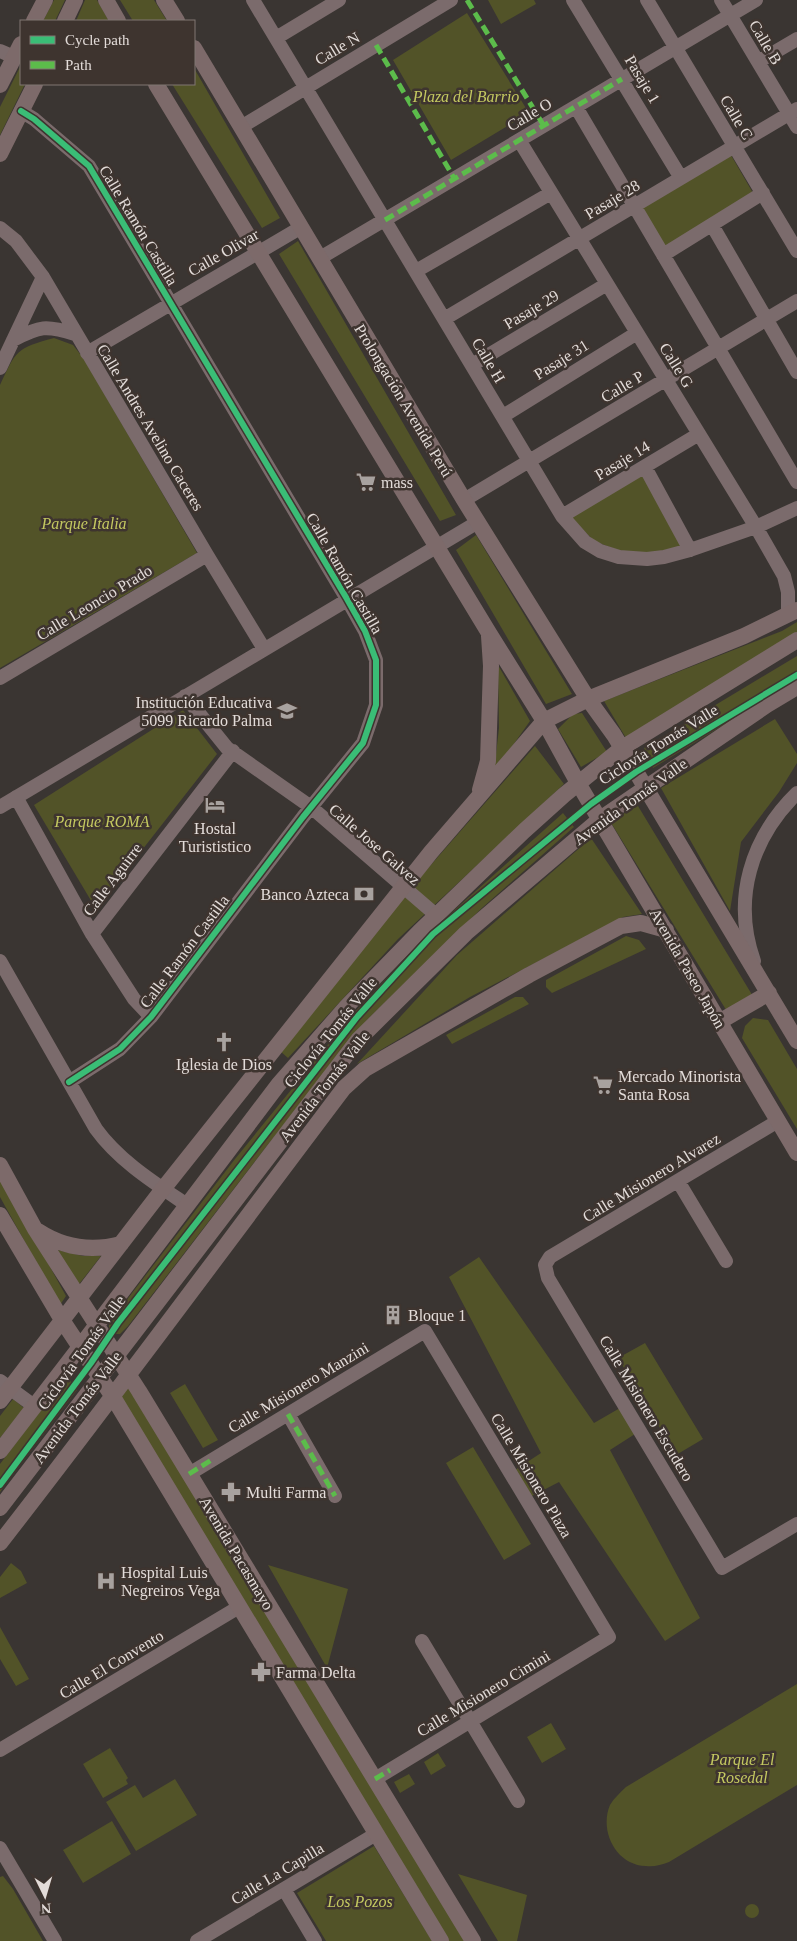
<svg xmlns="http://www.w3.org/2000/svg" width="797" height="1941" font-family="Georgia,serif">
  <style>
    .green { fill: #525328 }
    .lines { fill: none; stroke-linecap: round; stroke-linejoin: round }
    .minor { stroke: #7b6b6c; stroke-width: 14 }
    .major { stroke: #7d6a6a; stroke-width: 16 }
    .quiet { stroke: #5cbc4b; stroke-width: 5; stroke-dasharray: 10 5; stroke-linecap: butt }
    .cycleway-casing { stroke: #3e342f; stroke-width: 9 }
    .cycleway { stroke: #3abd76; stroke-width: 6 }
    .labels { text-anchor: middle; stroke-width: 5; stroke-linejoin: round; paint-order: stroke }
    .street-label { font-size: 16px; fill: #e3dcd9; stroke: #3e342f }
    .park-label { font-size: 16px; font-style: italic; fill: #c4c960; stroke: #3e342f }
    .poi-label { font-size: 16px; fill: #e3dcd9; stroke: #3e342f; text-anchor: start }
  </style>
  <rect width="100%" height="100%" fill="#3a3532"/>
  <path class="green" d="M54,0h11l-10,21h-12z
    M85,0h12l12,21h-33z
    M120,0h34l13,21h-34z
    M488,0h46l2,4 -35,20z
    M467,13l62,100 -78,47 -58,-100z
    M21,65v19h4l-25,51v-28z
    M194,68l86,150 -18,10 -90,-144h22z
    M728,150l25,43 -90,56 -26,-42z
    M298,241l158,274 -16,6 -161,-267z
    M54,338l19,7 11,14 113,194 -197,115v-283c16,-34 16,-37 54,-47z
    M641,473l43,74 -51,9 -39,-15 -24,-25z
    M476,535l96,159 -26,10 -90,-154z
    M797,622v12l-171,104 -22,-37 178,-70z
    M797,656v24l-144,88 -9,-20z
    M498,665l32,56 -36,51 5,-44z
    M183,710l34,44 -121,155 -62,-104z
    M582,713l25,39 -26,15 -23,-38 15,-15z
    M775,719l22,35v9l-18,29 -38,50 -11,69 -69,-123z
    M535,746l29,38 -166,155 -110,119 -8,-7 136,-169z
    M638,806l116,192 -26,15 -118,-192z
    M563,813l11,14 -91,80 -116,113 -101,127 -138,179 -8,8h-6l-5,-4v-7l126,-164 117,-144 79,-84z
    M591,838l51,76 -19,3 -153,80 -113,67 100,-109z
    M626,936l13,4 7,9 -94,44 -6,-6v-7z
    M515,997h8l6,7 -77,40 -6,-9z
    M753,1018l15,2 29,49v60l-55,-91 3,-12z
    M0,1176l66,120 -6,9 -60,-108z
    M53,1249l30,7h18l-25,32z
    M479,1257l115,166 26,-15 15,26 -25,16 90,168 -35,23 -106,-159 -29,15 -15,-27 26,-17 -92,-176z
    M645,1343l58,96 -27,16 -58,-97z
    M67,1376l10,14 -77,102v-28z
    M130,1378l343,563h-32l-328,-544z
    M185,1384l33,56 -15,8 -33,-55z
    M13,1399l11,9 -24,30v-22z
    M473,1447l58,97 -27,16 -58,-97z
    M11,1563l10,8 6,12 -27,15v-21z
    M268,1565l80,24 -21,79z
    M0,1627l29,52 -13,7 -16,-27z
    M797,1684v101l-128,77c-8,3 -15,5 -23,4 -30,-1 -47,-35 -36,-61 4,-7 10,-12 16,-18z
    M551,1723l15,26 -24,14 -15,-26z
    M110,1748l18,30 -2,2 2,4 -25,14 -20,-34z
    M438,1753l8,13 -15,9 -7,-13z
    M409,1774l6,10 -15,9 -6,-11z
    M175,1779l22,36 -61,36 -30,-49 29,-17 8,13z
    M112,1821l19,33 -48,29 -20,-33z
    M374,1846l58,95h-106l-29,-48z
    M458,1874l69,21 -10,46h-19z
    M3,1876l10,13 30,52h-43v-64z
    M745 1911a7 7 0 1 1 14 0a7 7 0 1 1-14 0Z"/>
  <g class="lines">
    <path class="minor" d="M253,0l309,516 23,26 15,9 19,6 28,2 17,-2 26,-7 66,-23 41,-19
      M573,0l108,178
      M647,0l150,251
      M721,0l76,127
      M276,38l63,-38
      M0,51l14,6
      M758,62l39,-23
      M576,107l221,375
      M21,111l13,8 55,47 258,433 18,32 11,29v45l-13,38 -60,74 -152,200 -31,32 -51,33
      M241,127l210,-127
      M519,140l237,387 28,49 4,16v22
      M712,225l85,147
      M0,228l16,13 27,36 164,278 57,94
      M663,255l100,-62
      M320,258l436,-258
      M416,271l135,-78
      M444,319l353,-210
      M13,340c27,-14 33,-15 62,-6
      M87,353l213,-125
      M472,365l135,-81
      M0,368l43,-91
      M503,416l134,-83
      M645,467l45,83
      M464,500l333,-199
      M562,516l137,-82
      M0,678l207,-123
      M185,696l42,52 84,59 125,108
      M16,797l76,137 42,65 17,18
      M0,807l478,-285
      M92,934l141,-183
      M0,961l96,168c23,32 60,55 91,76
      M754,961c-22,-62 -3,-123 43,-168
      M778,1121l-228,136 -5,8 3,13 174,290 75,-44
      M678,1181l48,80
      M0,1381l34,25
      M288,1414l47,82
      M189,1474l236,-143 184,306 -234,142
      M422,1641l96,160
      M0,1750l239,-143
      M0,1848l55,93
      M284,1889l31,52
      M197,1941l179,-107"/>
    <path class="major" d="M106,0l12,21
      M164,0l13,21
      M34,21l11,-21
      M65,21l10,-21
      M194,48l270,452 124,199 26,36 183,306
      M156,84l333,549 55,88 34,62 219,370
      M0,85l21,-41
      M0,154l35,-70
      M480,790l8,-29 3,-95 -2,-30
      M719,1022l50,-29
      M0,1165l35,64 104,162 334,550
      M0,1215l62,105 51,77 328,544
      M38,1231c26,17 53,21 83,13
      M0,1401l163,-212 268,-337 113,-131 44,-22 156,-63 53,-26
      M0,1451l80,-104 198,-262 69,-79 72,-74 105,-101 40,-36 58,-47 175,-108
      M0,1508l358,-468 108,-107 134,-114 167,-114 30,-18
      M0,1543c117,-150 229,-303 344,-455l21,-19 164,-94 92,-49 20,-3 25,7"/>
    <path class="quiet" d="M467,0l77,126
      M376,45l78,133
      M385,220l237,-141
      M288,1414l47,82
      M189,1474l24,-15
      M375,1779l15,-9"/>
    <defs>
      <path id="cycleway" d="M21,111l13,8 55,47 258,433 18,32 11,29v45l-13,38 -60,74 -152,200 -31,32 -51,33
        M0,1485l91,-122 27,-40 239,-306 76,-83 158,-130 45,-32 161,-97"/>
    </defs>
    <use href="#cycleway" class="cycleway-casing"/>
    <use href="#cycleway" class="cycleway"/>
  </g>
  <defs>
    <symbol id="supermarket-bare" viewBox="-9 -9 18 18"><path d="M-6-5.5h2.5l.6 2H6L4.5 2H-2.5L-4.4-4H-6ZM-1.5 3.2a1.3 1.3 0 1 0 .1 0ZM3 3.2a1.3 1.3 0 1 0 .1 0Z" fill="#a8a29f" stroke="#3e342f" stroke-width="2.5" paint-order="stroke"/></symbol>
    <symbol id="school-bare" viewBox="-9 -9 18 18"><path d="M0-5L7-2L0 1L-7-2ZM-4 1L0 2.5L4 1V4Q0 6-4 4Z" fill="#a8a29f" stroke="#3e342f" stroke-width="2.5" paint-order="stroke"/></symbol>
    <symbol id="hotel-bare" viewBox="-9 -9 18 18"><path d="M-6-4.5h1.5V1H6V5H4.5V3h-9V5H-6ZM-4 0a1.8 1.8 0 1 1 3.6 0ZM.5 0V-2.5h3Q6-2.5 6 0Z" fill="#a8a29f" stroke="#3e342f" stroke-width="2.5" paint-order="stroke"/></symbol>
    <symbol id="bank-bare" viewBox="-9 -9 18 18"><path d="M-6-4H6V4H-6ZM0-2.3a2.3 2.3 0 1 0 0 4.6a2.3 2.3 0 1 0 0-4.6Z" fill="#a8a29f" stroke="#3e342f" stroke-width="2.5" paint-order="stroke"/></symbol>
    <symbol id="church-bare" viewBox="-9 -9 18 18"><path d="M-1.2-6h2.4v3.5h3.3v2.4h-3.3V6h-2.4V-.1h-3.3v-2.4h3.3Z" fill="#a8a29f" stroke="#3e342f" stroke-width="2.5" paint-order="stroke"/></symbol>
    <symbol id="building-bare" viewBox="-9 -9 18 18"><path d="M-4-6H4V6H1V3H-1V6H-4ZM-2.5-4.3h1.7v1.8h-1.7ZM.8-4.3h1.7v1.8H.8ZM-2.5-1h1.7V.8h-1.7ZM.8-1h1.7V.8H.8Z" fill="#a8a29f" stroke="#3e342f" stroke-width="2.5" paint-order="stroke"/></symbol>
    <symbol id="pharmacy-bare" viewBox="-9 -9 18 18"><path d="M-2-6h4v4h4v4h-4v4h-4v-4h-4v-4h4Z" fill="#a8a29f" stroke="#3e342f" stroke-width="2.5" paint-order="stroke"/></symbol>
    <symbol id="hospital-bare" viewBox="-9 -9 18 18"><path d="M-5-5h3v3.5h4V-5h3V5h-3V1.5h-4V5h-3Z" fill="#a8a29f" stroke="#3e342f" stroke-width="2.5" paint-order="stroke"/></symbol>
  </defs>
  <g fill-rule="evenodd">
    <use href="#supermarket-bare" x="352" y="468" width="28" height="28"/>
    <use href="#school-bare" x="273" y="697" width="28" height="28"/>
    <use href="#hotel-bare" x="201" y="791" width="28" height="28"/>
    <use href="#bank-bare" x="350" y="880" width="28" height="28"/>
    <use href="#church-bare" x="210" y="1028" width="28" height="28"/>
    <use href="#supermarket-bare" x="589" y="1071" width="28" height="28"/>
    <use href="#building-bare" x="379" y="1301" width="28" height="28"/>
    <use href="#pharmacy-bare" x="217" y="1478" width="28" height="28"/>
    <use href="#hospital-bare" x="92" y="1567" width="28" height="28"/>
    <use href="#pharmacy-bare" x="247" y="1658" width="28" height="28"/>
  </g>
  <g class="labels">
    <g class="street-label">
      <text transform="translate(766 42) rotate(59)" y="6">Calle B</text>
      <text transform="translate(337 48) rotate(-31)" y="6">Calle N</text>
      <text transform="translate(643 79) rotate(59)" y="6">Pasaje 1</text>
      <text transform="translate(529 114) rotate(-31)" y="6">Calle O</text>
      <text transform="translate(737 117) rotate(59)" y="6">Calle C</text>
      <text transform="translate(612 199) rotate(-31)" y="6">Pasaje 28</text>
      <text transform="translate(139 225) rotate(59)" y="6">Calle Ramón Castilla</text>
      <text transform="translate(223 252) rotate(-30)" y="6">Calle Olivar</text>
      <text transform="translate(531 309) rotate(-31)" y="6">Pasaje 29</text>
      <text transform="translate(561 359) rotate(-32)" y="6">Pasaje 31</text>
      <text transform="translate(489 360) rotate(59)" y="6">Calle H</text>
      <text transform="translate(677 365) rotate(58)" y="6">Calle G</text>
      <text transform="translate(622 386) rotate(-31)" y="6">Calle P</text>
      <text transform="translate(404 400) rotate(59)" y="6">Prolongación Avenida Perú</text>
      <text transform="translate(151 427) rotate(59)" y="6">Calle Andres Avelino Caceres</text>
      <text transform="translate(622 460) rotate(-31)" y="6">Pasaje 14</text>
      <text transform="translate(345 573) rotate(60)" y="6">Calle Ramón Castilla</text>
      <text transform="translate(94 602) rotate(-31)" y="6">Calle Leoncio Prado</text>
      <text transform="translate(658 744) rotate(-32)" y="6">Ciclovía Tomás Valle</text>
      <text transform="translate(630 801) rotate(-36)" y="6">Avenida Tomás Valle</text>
      <text transform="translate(375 844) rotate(41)" y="6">Calle Jose Galvez</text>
      <text transform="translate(112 879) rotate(-53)" y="6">Calle Aguirre</text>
      <text transform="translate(184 951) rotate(-53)" y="6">Calle Ramón Castilla</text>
      <text transform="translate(688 968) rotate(60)" y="6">Avenida Paseo Japón</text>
      <text transform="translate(330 1032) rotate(-51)" y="6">Ciclovía Tomás Valle</text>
      <text transform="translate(324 1086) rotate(-52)" y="6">Avenida Tomás Valle</text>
      <text transform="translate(651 1177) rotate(-31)" y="6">Calle Misionero Alvarez</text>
      <text transform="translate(81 1352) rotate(-54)" y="6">Ciclovía Tomás Valle</text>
      <text transform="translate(298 1387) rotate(-31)" y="6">Calle Misionero Manzini</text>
      <text transform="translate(77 1407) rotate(-53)" y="6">Avenida Tomás Valle</text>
      <text transform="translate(647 1408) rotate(59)" y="6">Calle Misionero Escudero</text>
      <text transform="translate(532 1475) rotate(59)" y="6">Calle Misionero Plaza</text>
      <text transform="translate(237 1553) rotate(59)" y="6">Avenida Pacasmayo</text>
      <text transform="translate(111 1664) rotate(-31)" y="6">Calle El Convento</text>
      <text transform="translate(483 1693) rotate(-31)" y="6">Calle Misionero Cimini</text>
      <text transform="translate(277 1873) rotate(-31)" y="6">Calle La Capilla</text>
    </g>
    <g class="park-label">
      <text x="466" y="102">Plaza del Barrio</text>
      <text x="84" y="529">Parque Italia</text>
      <text x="102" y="827">Parque ROMA</text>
      <text x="742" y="1765">Parque El<tspan x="742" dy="18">Rosedal</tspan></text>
      <text x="360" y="1907">Los Pozos</text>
    </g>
    <g class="poi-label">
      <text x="381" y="488">mass</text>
      <text x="272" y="708" text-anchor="end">Institución Educativa<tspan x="272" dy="18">5099 Ricardo Palma</tspan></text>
      <text x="215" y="834" text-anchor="middle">Hostal<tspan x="215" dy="18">Turististico</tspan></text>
      <text x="349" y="900" text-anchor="end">Banco Azteca</text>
      <text x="224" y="1070" text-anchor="middle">Iglesia de Dios</text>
      <text x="618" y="1082">Mercado Minorista<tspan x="618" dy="18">Santa Rosa</tspan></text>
      <text x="408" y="1321">Bloque 1</text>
      <text x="246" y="1498">Multi Farma</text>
      <text x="121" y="1578">Hospital Luis<tspan x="121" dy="18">Negreiros Vega</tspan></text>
      <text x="276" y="1678">Farma Delta</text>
    </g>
  </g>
  <rect x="20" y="20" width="175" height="65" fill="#3e342f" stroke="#807773"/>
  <rect x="30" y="36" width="25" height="8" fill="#3abd76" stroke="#807773"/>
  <text x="65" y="45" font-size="15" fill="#e3dcd9">Cycle path</text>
  <rect x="30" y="61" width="25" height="8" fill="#5cbc4b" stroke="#807773"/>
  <text x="65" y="70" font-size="15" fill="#e3dcd9">Path</text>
  <g transform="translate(45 1896) rotate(175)" stroke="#3e342f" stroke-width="4" paint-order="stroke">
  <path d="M0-4L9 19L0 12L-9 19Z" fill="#e3dcd9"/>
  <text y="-8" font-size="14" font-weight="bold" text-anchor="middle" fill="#e3dcd9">N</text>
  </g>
</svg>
